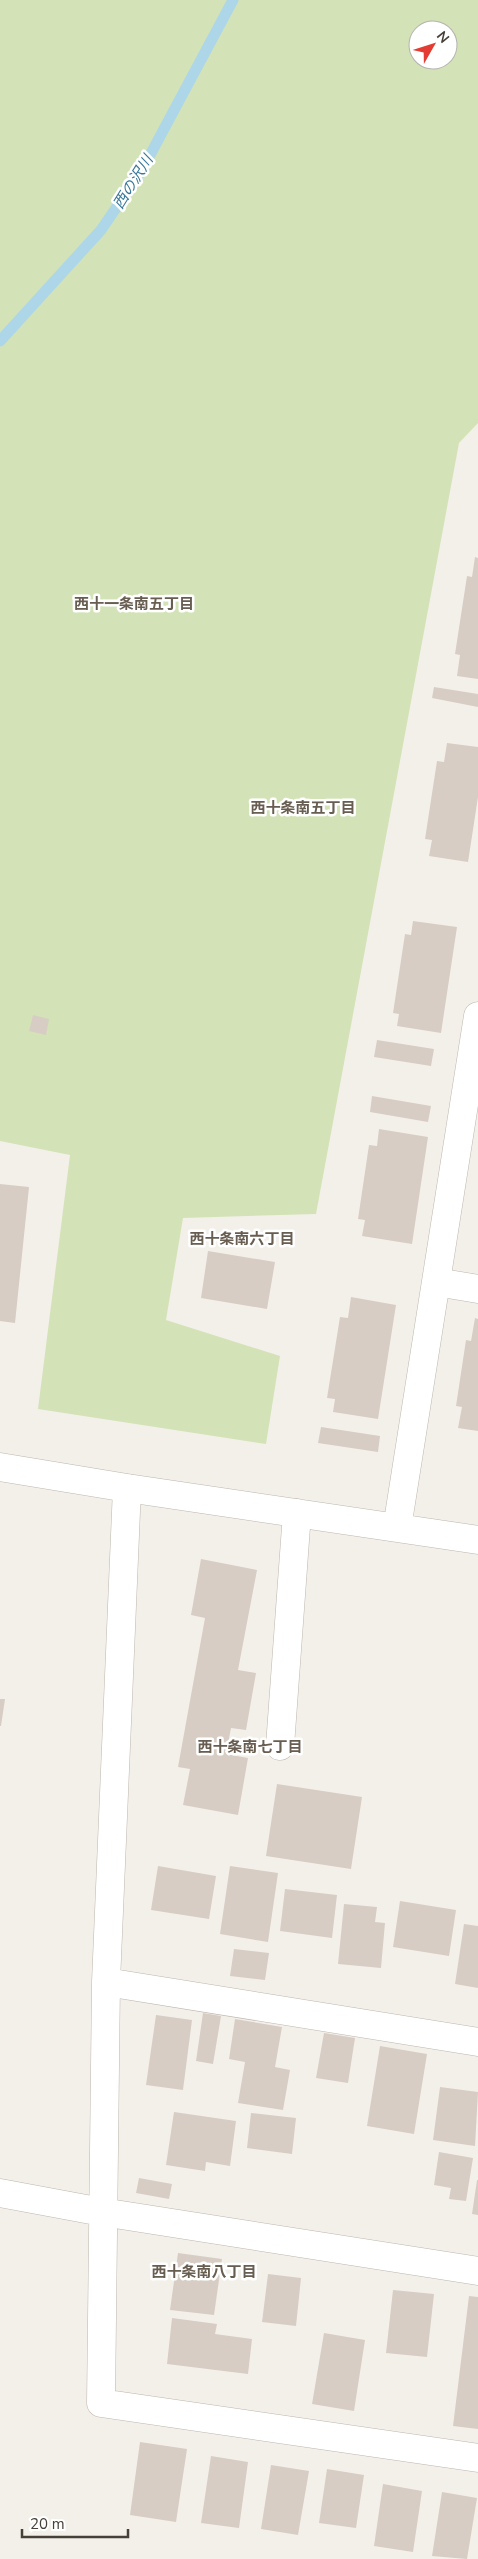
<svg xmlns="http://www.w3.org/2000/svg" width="478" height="2559" font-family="'Nunito Sans','Noto Sans JP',sans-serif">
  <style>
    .green { fill: #d3e3b7; fill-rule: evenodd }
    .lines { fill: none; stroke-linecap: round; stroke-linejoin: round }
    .stream { stroke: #add6e9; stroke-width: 11 }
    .building { fill: #d7cdc4 }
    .minor-casing { stroke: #beb6ad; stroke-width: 29 }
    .minor { stroke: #fff; stroke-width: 28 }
    .labels { text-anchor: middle; stroke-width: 5; stroke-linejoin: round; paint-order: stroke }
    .water-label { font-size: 15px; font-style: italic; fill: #397898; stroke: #fff }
    .neighbourhood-label { font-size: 15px; font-weight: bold; fill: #685d51; stroke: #fff }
  </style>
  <rect width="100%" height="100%" fill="#f3f0ea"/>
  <path class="green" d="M0,0h478v423l-19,20 -143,771 -133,4 -17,102 114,36 -14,88 -228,-35 32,-254 -70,-14zM418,30h30v30h-30z"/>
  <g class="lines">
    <path class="stream" d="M0,341l101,-111 41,-60 91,-170"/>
  </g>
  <path class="building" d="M475,557l3,1v121l-21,-3 3,-21 -5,-1 12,-78 5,1z
    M434,687l44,7v13l-46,-9z
    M447,743l31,4v50l-10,65 -39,-6 3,-16 -7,-1 12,-78 7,1z
    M413,921l44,6 -16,106 -44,-7 2,-12 -6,-1 12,-79 6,1z
    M33,1015l16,4 -3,16 -17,-4z
    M377,1040l57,9 -3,17 -57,-9z
    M372,1096l59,10 -3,16 -58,-10z
    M379,1129l49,8 -16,107 -50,-8 3,-16 -7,-1 11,-74 8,1z
    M0,1184l29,3 -14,136 -15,-2z
    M208,1251l67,11 -8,47 -66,-11z
    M351,1297l45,8 -18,114 -45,-7 2,-13 -8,-1 13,-81 8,1z
    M475,1318l3,1v112l-20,-3 4,-21 -6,-1 10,-66 5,1z
    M321,1427l59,9 -2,16 -60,-9z
    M201,1559l56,11 -19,100 18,3 -10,57 -15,-2 -5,26 22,4 -10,57 -55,-10 7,-36 -12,-2 27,-149 -14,-3z
    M0,1699h5l-4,27h-1z
    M277,1784l85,13 -11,72 -85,-13z
    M158,1866l58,10 -7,43 -58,-9z
    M230,1866l48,7 -10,69 -48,-8z
    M285,1889l52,6 -5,43 -52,-7z
    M400,1901l56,9 -7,46 -56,-9z
    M344,1904l33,3 -2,15 10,1 -4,45 -43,-4z
    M464,1924l14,2v62l-23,-4z
    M234,1949l35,4 -4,27 -35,-4z
    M203,2013l18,3 -8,48 -17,-3z
    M156,2015l36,5 -9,70 -37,-5z
    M235,2019l47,8 -7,40 15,3 -7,40 -45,-7 7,-41 -16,-3z
    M324,2033l31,5 -7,45 -32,-5z
    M380,2046l47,8 -13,80 -47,-8z
    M440,2087l38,5 -3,54 -42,-6z
    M174,2112l62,9 -6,45 -24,-4 -1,9 -39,-6z
    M251,2113l45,5 -4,36 -45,-6z
    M439,2152l34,6 -7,43 -17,-2 2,-11 -17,-3z
    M139,2178l33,6 -3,15 -33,-6z
    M477,2180h1v35l-6,-1z
    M178,2253l44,6 -8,56 -44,-5z
    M268,2274l33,4 -5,48 -34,-4z
    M393,2290l41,4 -7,63 -41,-4z
    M469,2296l9,1v132l-25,-3z
    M172,2318l45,6 -2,10 37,5 -4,35 -81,-10z
    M324,2333l41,7 -11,71 -42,-7z
    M140,2442l47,7 -11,73 -46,-7z
    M211,2456l37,6 -9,66 -38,-5z
    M271,2465l38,6 -11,64 -37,-6z
    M327,2469l37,6 -8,53 -37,-5z
    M383,2484l39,7 -9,61 -39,-6z
    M442,2492l35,6 -10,61 -35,-3z"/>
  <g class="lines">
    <defs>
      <path id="minor" d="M436,1282l42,7
        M0,1467l127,21 351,52
        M127,1488l-21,494 -5,421 377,55
        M397,1528l81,-512
        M280,1746l17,-233
        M106,1982l372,60
        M0,2193l102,19 376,59"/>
    </defs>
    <use href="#minor" class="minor-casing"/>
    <use href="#minor" class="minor"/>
  </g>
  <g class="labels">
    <g class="water-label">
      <text transform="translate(133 182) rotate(-58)" y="5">西の沢川</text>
    </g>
    <g class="neighbourhood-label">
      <text x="134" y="609">西十一条南五丁目</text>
      <text x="303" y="813">西十条南五丁目</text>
      <text x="242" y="1244">西十条南六丁目</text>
      <text x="250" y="1752">西十条南七丁目</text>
      <text x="204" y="2277">西十条南八丁目</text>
    </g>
  </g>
  <g transform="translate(433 45) rotate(51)"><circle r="24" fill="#ffffff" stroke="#b5b3b0"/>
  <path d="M0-4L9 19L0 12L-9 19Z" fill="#e33c32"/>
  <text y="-8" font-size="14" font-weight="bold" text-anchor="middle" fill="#464039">N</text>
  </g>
  <path d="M22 2529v8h106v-8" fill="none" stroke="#464039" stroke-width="2.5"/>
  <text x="30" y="2529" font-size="15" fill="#464039" stroke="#ffffff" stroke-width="4" paint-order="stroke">20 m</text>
</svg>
